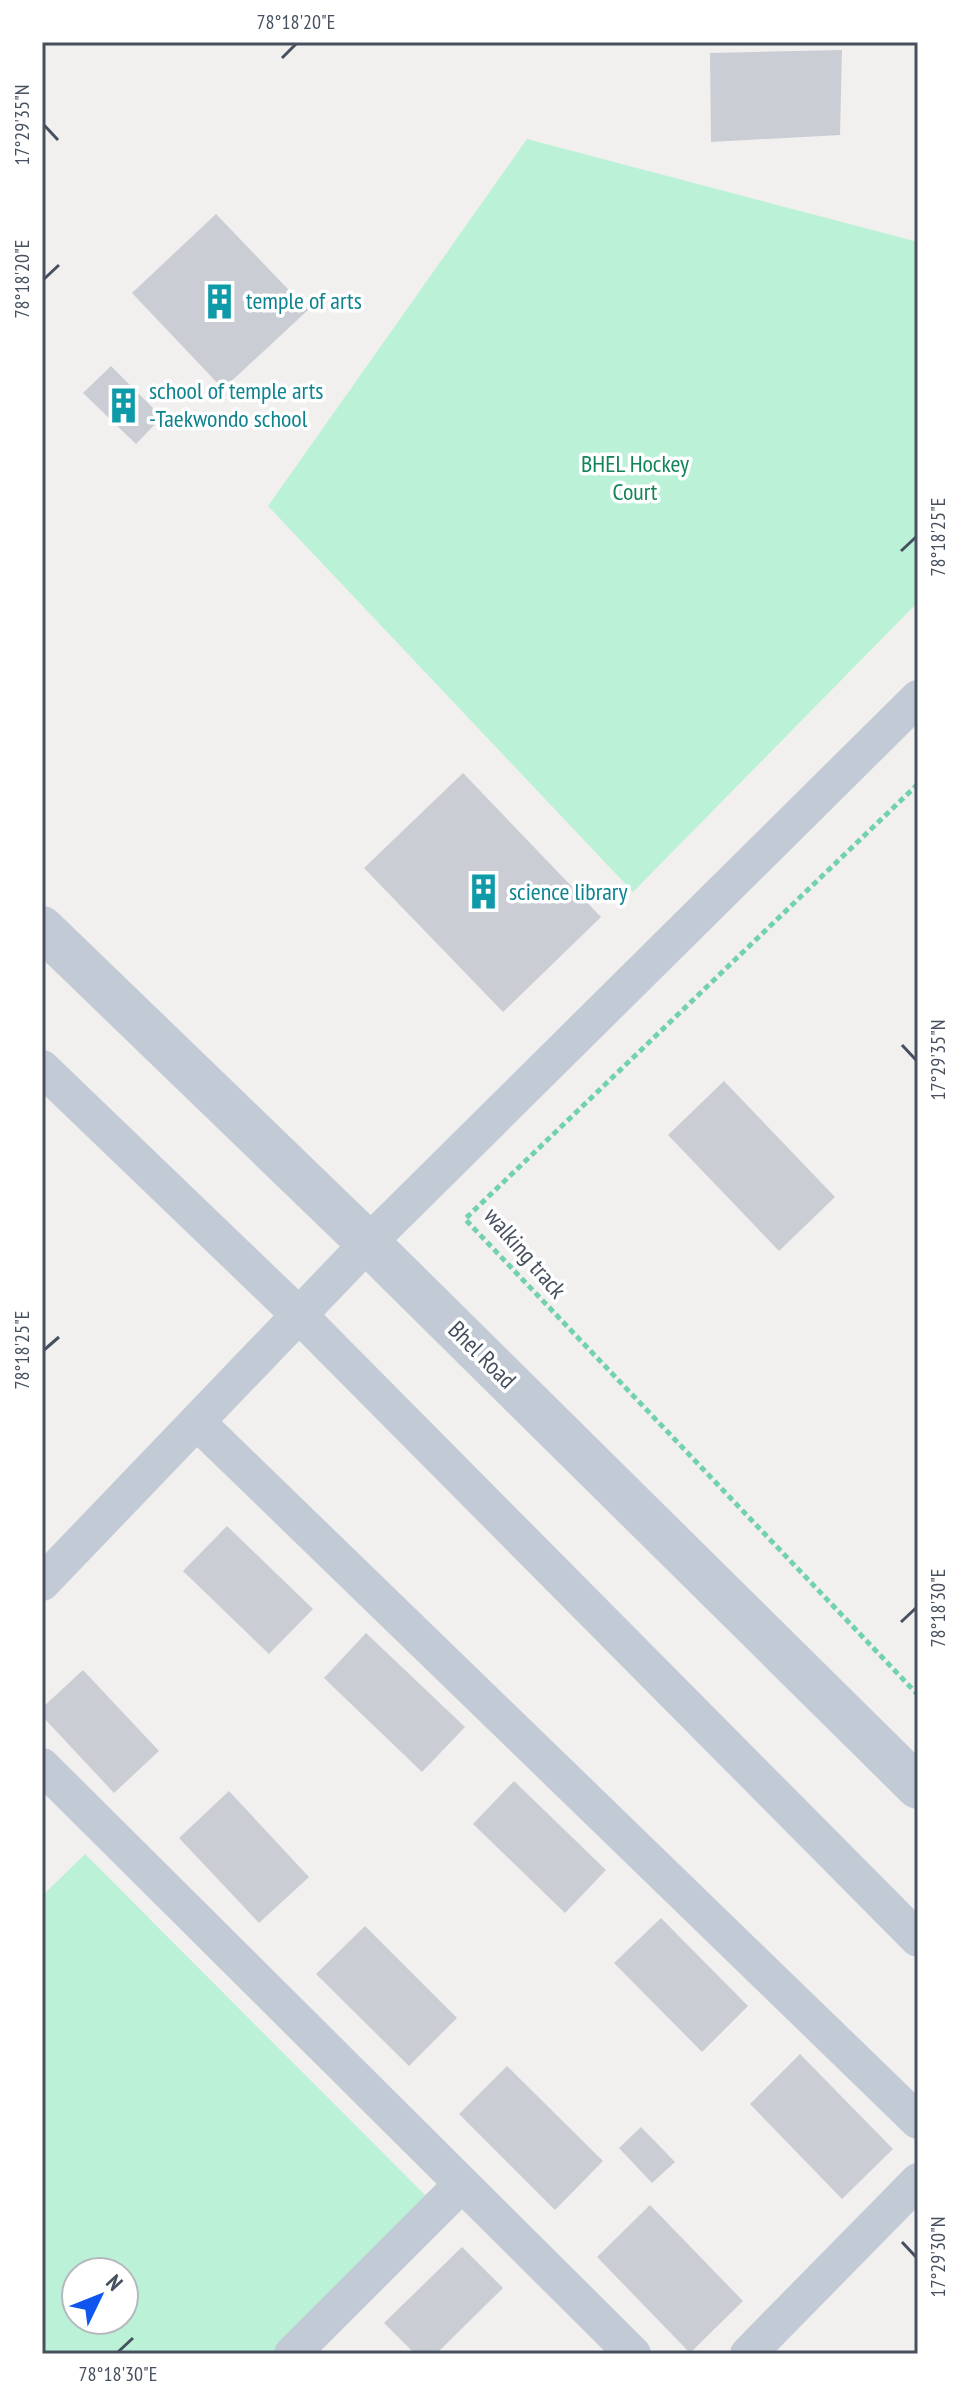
<svg xmlns="http://www.w3.org/2000/svg" width="960" height="2396" font-family="'PT Sans Narrow',sans-serif">
  <style>
    .green { fill: #bbf2d7; fill-rule: evenodd }
    .building { fill: #cbcdd5 }
    .lines { fill: none; stroke-linecap: round; stroke-linejoin: round }
    .path { stroke: #71d2ad; stroke-width: 5; stroke-dasharray: 6 4; stroke-linecap: butt }
    .minor { stroke: #c2cad5; stroke-width: 36 }
    .tertiary { stroke: #c2cad5; stroke-width: 44 }
    .ticks { fill: none; stroke: #46505e; stroke-width: 3 }
    .labels { text-anchor: middle; stroke-width: 7; stroke-linejoin: round; paint-order: stroke }
    .culture-label { font-size: 24px; fill: #0d838f; stroke: #fff; text-anchor: start }
    .park-label { font-size: 24px; fill: #128458; stroke: #fff }
    .street-label { font-size: 24px; fill: #46505e; stroke: #fff }
    .neatline { fill: none; stroke: #46505e; stroke-width: 3 }
    .ticks-label { font-size: 20px; text-anchor: middle; fill: #46505e }
  </style>
  <rect width="100%" height="100%" fill="#f2efef"/>
  <path class="green" d="M527,139l391,103v360l-285,290 -365,-386z
    M85,1854l344,345 -158,155h-229v-458zM76,2272h48v48h-48z"/>
  <path class="building" d="M842,50l-2,85 -129,7 -1,-89z
    M216,214l92,96 -85,79 -91,-96z
    M111,366l51,51 -26,27 -53,-51z
    M463,773l138,144 -98,95 -139,-144z
    M724,1081l111,116 -56,54 -111,-116z
    M227,1526l86,83 -44,45 -86,-83z
    M366,1633l99,94 -43,45 -98,-94z
    M83,1670l76,81 -45,42 -72,-77v-8z
    M514,1781l92,89 -41,43 -92,-89z
    M229,1791l80,86 -50,46 -80,-85z
    M661,1918l87,88 -46,46 -88,-89z
    M365,1926l92,92 -48,48 -93,-92z
    M800,2054l93,95 -51,50 -92,-95z
    M507,2066l96,95 -48,49 -96,-96z
    M641,2127l34,35 -23,21 -33,-35z
    M650,2205l93,96 -53,52 -93,-96z
    M462,2247l41,41 -67,66h-21l-31,-31z"/>
  <g class="lines">
    <path class="path" d="M918,784l-453,435 453,476"/>
    <path class="minor" d="M42,1068l257,247 619,624
      M198,1423l720,698
      M42,1583l326,-340 550,-545
      M42,1766l591,588
      M292,2354l169,-169
      M748,2354l170,-173"/>
    <path class="tertiary" d="M42,928l326,315 550,544"/>
  </g>
  <path class="ticks" d="M282,58l14,-14M44,125l14,15M44,279l15,-14M901,551l15,-14M902,1045l14,15M44,1350l15,-13M901,1622l15,-14M902,2242l14,15M118,2352l15,-14"/>
  <defs>
    <symbol id="building-bare" viewBox="-9 -9 18 18"><path d="M-4-6H4V6H1V3H-1V6H-4ZM-2.5-4.3h1.7v1.8h-1.7ZM.8-4.3h1.7v1.8H.8ZM-2.5-1h1.7V.8h-1.7ZM.8-1h1.7V.8H.8Z" fill="#0f9aa8" stroke="#fff" stroke-width="2.5" paint-order="stroke"/></symbol>
  </defs>
  <g fill-rule="evenodd">
    <use href="#building-bare" x="194" y="276" width="51" height="51"/>
    <use href="#building-bare" x="98" y="380" width="51" height="51"/>
    <use href="#building-bare" x="458" y="866" width="51" height="51"/>
  </g>
  <g class="labels">
    <g class="culture-label">
      <text x="246" y="309">temple of arts</text>
      <text x="149" y="399">school of temple arts<tspan x="149" dy="28">-Taekwondo school</tspan></text>
      <text x="509" y="900">science library</text>
    </g>
    <g class="park-label">
      <text x="635" y="472">BHEL Hockey<tspan x="635" dy="28">Court</tspan></text>
    </g>
    <g class="street-label">
      <text transform="translate(525 1253) rotate(49)" y="8">walking track</text>
      <text transform="translate(482 1355) rotate(45)" y="8">Bhel Road</text>
    </g>
  </g>
  <rect width="960" height="2396" fill="none" stroke="#ffffff" stroke-width="88"/>
  <g transform="translate(100 2296) rotate(47)"><circle r="38" fill="#ffffff" stroke="#b5b9bf" stroke-width="2"/>
  <path d="M0-6L14 30L0 20L-14 30Z" fill="#0e56ed"/>
  <text y="-12" font-size="22" font-weight="bold" text-anchor="middle" fill="#46505e">N</text>
  </g>
  <rect x="44" y="44" width="872" height="2308" class="neatline"/>
  <g class="ticks-label">
    <text x="296" y="29">78°18'20"E</text>
    <text transform="translate(22 125) rotate(-90)" y="7">17°29'35"N</text>
    <text transform="translate(22 279) rotate(-90)" y="7">78°18'20"E</text>
    <text transform="translate(938 537) rotate(-90)" y="7">78°18'25"E</text>
    <text transform="translate(938 1060) rotate(-90)" y="7">17°29'35"N</text>
    <text transform="translate(22 1350) rotate(-90)" y="7">78°18'25"E</text>
    <text transform="translate(938 1608) rotate(-90)" y="7">78°18'30"E</text>
    <text transform="translate(938 2257) rotate(-90)" y="7">17°29'30"N</text>
    <text x="118" y="2381">78°18'30"E</text>
  </g>
</svg>
